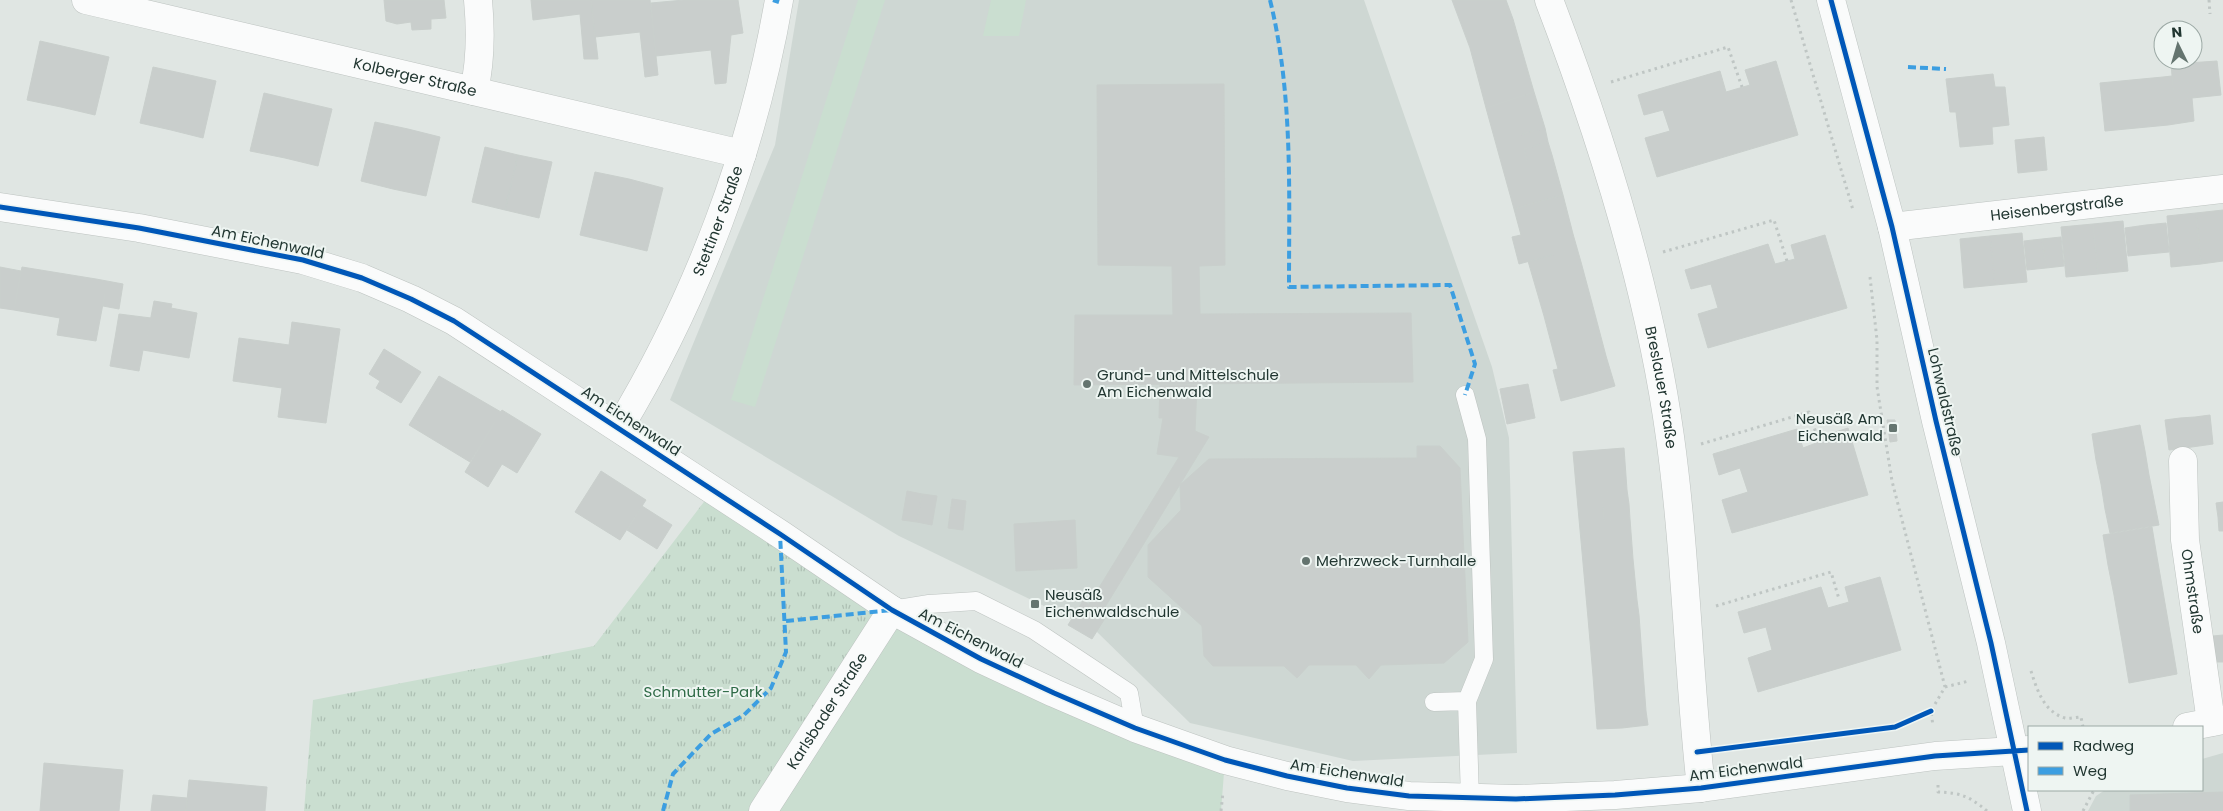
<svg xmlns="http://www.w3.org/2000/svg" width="2223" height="811" font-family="Poppins,sans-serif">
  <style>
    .built { fill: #ced7d3 }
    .grass { fill: #caded0 }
    .park { fill: url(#park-tufts) }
    .building { fill: #c9cecc; stroke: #c9cfcc }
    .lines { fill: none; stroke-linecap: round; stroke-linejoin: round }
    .lane-casing { stroke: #bdc3c0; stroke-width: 19 }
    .street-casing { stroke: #bdc3c0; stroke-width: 29 }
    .secondary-casing { stroke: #bdc3c1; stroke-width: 29 }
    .path { stroke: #bfc6c4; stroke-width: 3; stroke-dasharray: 2.5 4; stroke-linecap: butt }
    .lane { stroke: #fafbfb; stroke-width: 18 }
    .street { stroke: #fafbfb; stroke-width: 28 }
    .secondary { stroke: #fafbfb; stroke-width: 28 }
    .quiet { stroke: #3c9ee1; stroke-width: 4; stroke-dasharray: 8 4; stroke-linecap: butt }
    .cycleway-casing { stroke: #eef5f2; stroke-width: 8 }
    .cycleway { stroke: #0057b8; stroke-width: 5 }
    .poi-dot { fill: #64746f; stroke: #eef5f2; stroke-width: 2 }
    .labels { text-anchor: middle; stroke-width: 4; stroke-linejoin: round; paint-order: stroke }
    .street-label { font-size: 15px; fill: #213631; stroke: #eef5f2 }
    .poi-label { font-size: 15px; fill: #213631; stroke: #eef5f2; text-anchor: start }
    .park-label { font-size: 15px; fill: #2e6a46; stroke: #eef5f2 }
  </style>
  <defs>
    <pattern id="park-tufts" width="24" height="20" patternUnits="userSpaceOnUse" patternTransform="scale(1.25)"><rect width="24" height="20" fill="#caded0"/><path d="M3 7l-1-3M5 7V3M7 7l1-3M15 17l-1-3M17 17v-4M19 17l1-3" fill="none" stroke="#adbfb3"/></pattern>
  </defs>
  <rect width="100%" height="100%" fill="#e0e6e3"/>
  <path class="built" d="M799,0h565l128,367 17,71 8,315 -164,8 -163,-38 -94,-92 -197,-95 -229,-136 105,-255z
    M2223,753v58h-135l8,-15 9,-6h97v-31z"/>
  <path class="grass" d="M858,0h27l-130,407 -24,-7z
    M991,0h35l-7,36h-36z
    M892,610l333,150 -4,51h-458z"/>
  <path class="park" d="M713,490l179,120 -129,201h-459l9,-111 281,-54z"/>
  <path class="building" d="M384,0h60l2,18 -15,1v10l-19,1 -1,-8 -14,2 -11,-3z
    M531,0h60l7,59h-14l-4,-45 -47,6z
    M591,0h59l8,75 -13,2 -5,-45 -45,5z
    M684,0h54l5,33 -12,2 -5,48 -11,1 -4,-34 -55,6 -5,-53z
    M1452,0h54l7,19 -26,9 5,13 -22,7z
    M1513,19l4,14 -25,8 -5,-13z
    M1517,33l4,14 -25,8 -4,-14z
    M40,41l35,8 -14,58 -34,-7z
    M1492,41l4,14 25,-8 13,45 -48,16 -16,-60z
    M75,49l34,8 -14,58 -34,-8z
    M1776,61l22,74 -141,42 -12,-39 25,-7 -7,-21 -19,5 -6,-20 82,-24 6,21 24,-7 -5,-15z
    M2217,61l4,34 -29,3 -4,-35z
    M2171,63h17l4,35 -18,2z
    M153,67l32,7 -14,56 -31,-7z
    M185,74l31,7 -13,57 -32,-8z
    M1993,74l2,13h10l4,38 -17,2 1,17 -33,3 -4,-35h-6l-4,-33z
    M2172,76l2,24 -9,1 -2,-24z
    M2163,77l5,48 -63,6 -5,-48z
    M1224,84l1,181 -26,1 1,48 211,-1 2,69 -339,3 1,-70h98l-1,-49 -74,-1 -1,-180z
    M1534,92l11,36 -25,7 4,14 -25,6 -13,-47z
    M264,93l34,8 -13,57 -35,-7z
    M2192,98l2,23 -26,4 -3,-24z
    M298,101l34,8 -14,57 -33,-8z
    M375,122l33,7 -15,60 -32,-8z
    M1545,128l3,14 -24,7 -4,-14z
    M408,129l32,8 -14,59 -33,-7z
    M2044,137l3,33 -29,3 -3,-33z
    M1548,142l4,13 -25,6 -3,-12z
    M485,147l33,8 -13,55 -33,-8z
    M1524,149l3,12 25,-6 11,40 -49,14 -15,-54z
    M518,155l34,7 -13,56 -34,-8z
    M595,172l34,7 -15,64 -34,-8z
    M629,179l34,9 -16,63 -33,-8z
    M1563,195l10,39 -25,7 4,14 -33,9 -7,-27 9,-2 -7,-26z
    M2223,210v51l-22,3 -5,-51z
    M2196,213l5,51 -30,3 -4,-51z
    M2123,221l5,50 -30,3 -5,-50z
    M2166,223l3,29 -21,2 -2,-29z
    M2093,224l5,50 -32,3 -5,-50z
    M2146,225l2,29 -20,2 -3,-28z
    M2022,233l5,49 -32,3 -5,-49z
    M1573,234l4,14 -25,7 -4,-14z
    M1825,235l22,73 -139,40 -10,-34 20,-6 -7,-24 -20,5 -6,-19 83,-26 7,20 20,-5 -4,-14z
    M1990,236l5,49 -31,3 -4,-49z
    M2061,237l3,29 -18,2 -4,-29z
    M2042,239l4,29 -19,2 -3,-29z
    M1577,248l4,14 -25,7 -4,-14z
    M1552,255l4,14 25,-7 11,41 -48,13 -16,-55z
    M0,267l21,4 -7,39 -14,-2z
    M22,267l74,12 -2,12 11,2 -9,48 -39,-6 3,-17 -46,-8z
    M96,279l27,5 -4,25 -16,-3 2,-13 -11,-2z
    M154,301l18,3 -1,4 26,5 -8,45 -46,-8 -4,21 -29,-5 5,-28 31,5z
    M1592,303l14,53 -24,6 9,31 -30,8 -8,-31 5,-1 -14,-53z
    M119,314l32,4 -5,25 -31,-5z
    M292,322l48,7 -14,94 -48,-6 4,-29 -49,-7 6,-43 50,7z
    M384,349l37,23 -20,31 -25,-15 4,-7 -11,-7z
    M1606,356l9,30 -24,7 -9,-31z
    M439,376l62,36 -31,50 -61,-37z
    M1528,384l7,34 -28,6 -7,-35z
    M1160,385h37l-2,46 14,6 -107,175 -13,-8 90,-147 -22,-3 6,-36h-4z
    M502,410l39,24 -24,39 -15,-9 -14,23 -23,-15z
    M2210,415l3,29 -14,2 -4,-29z
    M2195,417l4,29 -15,2 -4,-30z
    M2180,418l4,30 -15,2 -4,-30z
    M1887,420h8l2,21 -7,1z
    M2140,425l5,26 -49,9 -4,-26z
    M1848,428l20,67 -136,38 -10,-33 26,-8 -8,-24 -21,7 -6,-21 84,-25 6,19 21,-8 -1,-4z
    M1417,446h23l20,22 8,174 -24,21 -63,2 -12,14 -13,-14h-47l-12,13 -13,-12h-71l-9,-10 -2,-30 -54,-49v-32l33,-35 -1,-25 29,-26 208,-1z
    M1624,448l3,42 -26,2 2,14 -25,2 -5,-56z
    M2145,451l4,24 -48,9 -5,-24z
    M601,471l45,29 -26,40 -45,-28z
    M2149,475l5,25 -49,9 -4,-25z
    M1627,490l2,14 -26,2 -2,-14z
    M907,491l15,3 -5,28 -15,-2z
    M922,494l15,2 -5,29 -15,-3z
    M952,499l14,2 -3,29 -15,-2z
    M2154,500l5,25 -49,8 -5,-24z
    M2223,502v15h-5l-2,-14z
    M1629,504l1,15 -26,2 -1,-15z
    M642,506l30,19 -15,24 -30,-19z
    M1603,506l1,15 26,-2 3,40 -50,4 -5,-55z
    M2218,517h5v14h-4z
    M1075,520l2,48 -61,3 -2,-47z
    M2152,527l5,30 -49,8 -5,-30z
    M2157,557l5,29 -48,9 -6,-30z
    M1633,559l4,41 -26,2 1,15 -24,1 -5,-55z
    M1880,577l21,73 -143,42 -10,-34 24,-8 -6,-23 -22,6 -6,-21 83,-25 7,21 21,-6 -4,-15z
    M2162,586l5,29 -48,9 -5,-29z
    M1637,600l2,15 -27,2 -1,-15z
    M1083,601l24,14 -15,24 -24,-14z
    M1639,615l1,14 -26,2 -2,-14z
    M2167,615l5,29 -48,9 -5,-29z
    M1612,617l2,14 26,-2 3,42 -50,5 -5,-58z
    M2223,635v27h-7l-3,-26z
    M2172,644l5,30 -48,9 -5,-30z
    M1643,671l3,40 -26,2 2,15 -25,1 -4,-53z
    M1646,711l2,14 -26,3 -2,-15z
    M44,763l79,7 -4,41h-79z
    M189,780l78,7 -2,24h-79z
    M2223,792v19h-93v-16z
    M153,795l34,3 -1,13h-35z"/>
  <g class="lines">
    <defs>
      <path id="lane" d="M1465,395l12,44 7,220 -17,42 3,98
        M892,610l37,-6 47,-3 58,29 95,63 6,35
        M1434,702l33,-1"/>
      <g id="street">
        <path id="s1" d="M86,0l656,154"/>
        <path id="s2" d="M1549,0c52,136 101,292 121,437 16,116 18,234 31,351"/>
        <path d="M474,91c7,-31 7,-59 4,-91"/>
        <path d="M0,207l139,21 164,32 59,18 49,21 43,22 326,213 112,76 89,49 73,34 81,35 90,32 62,16 60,12 62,8 107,3 99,-4 86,-7 234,-32 94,-6"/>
        <path id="s3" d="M1892,227l331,-38"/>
        <path id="s4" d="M619,428c79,-131 134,-277 160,-428"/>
        <path id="s5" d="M2183,461l2,79 26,182"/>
        <path d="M2187,727l36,-7"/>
        <path id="s6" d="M763,811l129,-201"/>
      </g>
      <path id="secondary" d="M1831,0l61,227 44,194 55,222 36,168"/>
    </defs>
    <use href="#lane" class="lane-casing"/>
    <use href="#street" class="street-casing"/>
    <use href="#secondary" class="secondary-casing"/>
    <path class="path" d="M1791,0l62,210
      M2209,0l1,14
      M1611,82l117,-35 14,40
      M1663,252l111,-32 13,41
      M1870,277l7,63v47l15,94 53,206 -14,24 2,15
      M1701,444l108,-32 10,30
      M1716,606l115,-34 8,27
      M2031,671c6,19 13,41 34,47 4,1 11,-1 16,-1l2,10
      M1945,687l24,-6
      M1938,785v7c23,1 31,4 49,19
      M1221,811l2,-19
      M2083,811l11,-21"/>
    <use href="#lane" class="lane"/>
    <use href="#street" class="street"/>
    <use href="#secondary" class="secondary"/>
    <path class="quiet" d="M773,0l6,2
      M1270,0c23,93 19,191 19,287l161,-2 25,79 -10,31
      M1908,67l38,2
      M786,621l106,-11
      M663,811l10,-37 38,-40 33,-19 27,-27 15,-36 -6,-118"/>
    <defs>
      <path id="cycleway" d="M1831,0l61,227 44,194 55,222 36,168
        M0,207l139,21 164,32 59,18 49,21 43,22 326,213 112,76 89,49 73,34 81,35 90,32 62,16 60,12 62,8 107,3 99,-4 86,-7 234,-32 94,-6
        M1697,752l198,-25 36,-16"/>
    </defs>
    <use href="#cycleway" class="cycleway-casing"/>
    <use href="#cycleway" class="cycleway"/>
  </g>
  <g class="poi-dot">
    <circle cx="1087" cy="384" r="5"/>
    <rect x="1888" y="423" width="10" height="10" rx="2.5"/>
    <circle cx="1306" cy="561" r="5"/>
    <rect x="1030" y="599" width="10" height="10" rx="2.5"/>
  </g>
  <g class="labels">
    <g class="street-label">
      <text dy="5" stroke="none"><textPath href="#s1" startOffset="338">Kolberger Straße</textPath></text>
      <text dy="5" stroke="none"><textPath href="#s3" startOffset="166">Heisenbergstraße</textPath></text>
      <text dy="5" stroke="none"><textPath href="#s4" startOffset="230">Stettiner Straße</textPath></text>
      <text transform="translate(268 242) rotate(12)" y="5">Am Eichenwald</text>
      <text dy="5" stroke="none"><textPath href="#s2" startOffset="404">Breslauer Straße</textPath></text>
      <text transform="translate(1945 402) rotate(77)" y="5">Lohwaldstraße</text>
      <text transform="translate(631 421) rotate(33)" y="5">Am Eichenwald</text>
      <text dy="5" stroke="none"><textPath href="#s5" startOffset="131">Ohmstraße</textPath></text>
      <text transform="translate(971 638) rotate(27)" y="5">Am Eichenwald</text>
      <text dy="5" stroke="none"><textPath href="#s6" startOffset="119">Karlsbader Straße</textPath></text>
      <text transform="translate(1746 769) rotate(-7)" y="5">Am Eichenwald</text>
      <text transform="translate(1347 773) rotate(9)" y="5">Am Eichenwald</text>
    </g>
    <g class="poi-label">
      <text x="1097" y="380">Grund- und Mittelschule<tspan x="1097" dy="17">Am Eichenwald</tspan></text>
      <text x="1883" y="424" text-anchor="end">Neusäß Am<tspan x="1883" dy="17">Eichenwald</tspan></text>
      <text x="1316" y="566">Mehrzweck-Turnhalle</text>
      <text x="1045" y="600">Neusäß<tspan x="1045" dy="17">Eichenwaldschule</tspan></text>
    </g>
    <g class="park-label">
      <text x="703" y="697">Schmutter-Park</text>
    </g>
  </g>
  <rect x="2028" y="726" width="175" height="65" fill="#eef5f2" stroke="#9ca9a5"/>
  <rect x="2038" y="742" width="25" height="8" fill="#0057b8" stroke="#9ca9a5"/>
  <text x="2073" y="751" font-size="15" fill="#213631">Radweg</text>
  <rect x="2038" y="767" width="25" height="8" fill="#3c9ee1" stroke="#9ca9a5"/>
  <text x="2073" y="776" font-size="15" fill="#213631">Weg</text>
  <g transform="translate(2178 45) rotate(355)"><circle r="24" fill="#eef5f2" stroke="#9ca9a5"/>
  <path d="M0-4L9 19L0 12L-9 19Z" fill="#64746f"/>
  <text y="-8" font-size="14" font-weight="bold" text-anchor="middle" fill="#213631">N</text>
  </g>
</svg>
